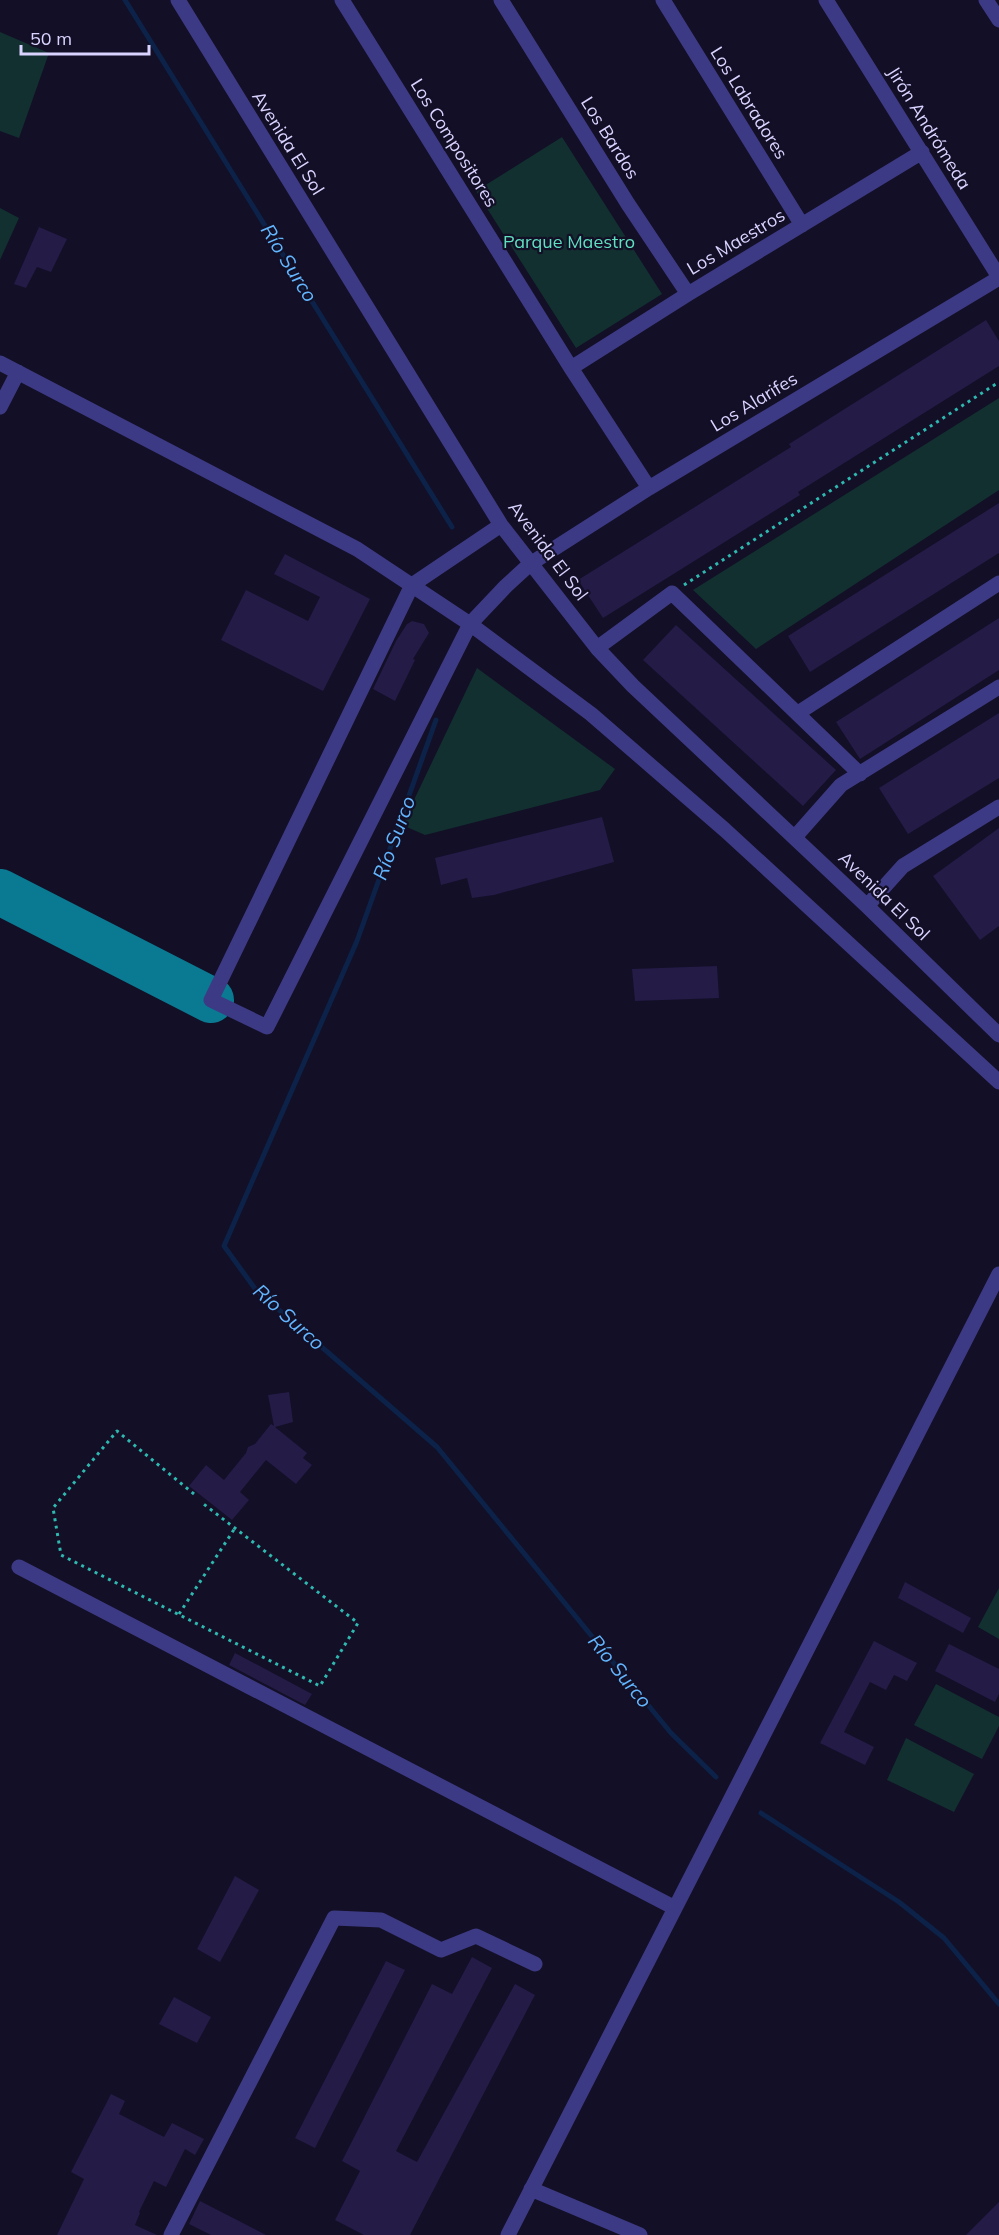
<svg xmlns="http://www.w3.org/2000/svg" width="999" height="2235" font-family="Mulish,sans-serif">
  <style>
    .green { fill: #12302f }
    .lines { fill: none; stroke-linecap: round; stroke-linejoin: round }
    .stream { stroke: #0c2248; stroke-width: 5 }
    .taxiway { stroke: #0a7a92; stroke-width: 46 }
    .building { fill: #241b47 }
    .path { stroke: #2fb8b0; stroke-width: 3; stroke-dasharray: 3 4.5; stroke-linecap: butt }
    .minor { stroke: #3d3a85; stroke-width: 15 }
    .labels { text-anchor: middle; stroke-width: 4.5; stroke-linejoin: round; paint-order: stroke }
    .street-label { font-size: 18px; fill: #d9d4ff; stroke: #130f26 }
    .park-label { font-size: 18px; fill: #5fe0c0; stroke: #130f26 }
    .water-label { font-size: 20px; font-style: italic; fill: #62b6ff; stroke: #130f26 }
  </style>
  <rect width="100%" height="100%" fill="#130f26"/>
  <path class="green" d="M0,32l49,21 -30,85 -19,-7z
    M562,137l100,157 -86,54 -100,-157z
    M0,208l19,10 -19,42z
    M999,398v92l-243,159 -63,-59z
    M477,668l138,101 -15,21 -175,45 -23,-10z
    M999,1588v51l-21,-12z
    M936,1684l63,33v9l-17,33 -68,-34z
    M906,1738l68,36 -20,38 -67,-32z"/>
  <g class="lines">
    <path class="stream" d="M125,0l327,527
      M436,720l-79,221 -133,305 32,44 181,157 234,286 45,44
      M761,1813l138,89 45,36 55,66"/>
    <path class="taxiway" d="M0,892l211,108"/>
  </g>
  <path class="building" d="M39,227l28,12 -16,33 -14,-5 -11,21 -12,-4z
    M986,320l13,21v25l-201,126 2,3 -197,123 -25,-38 213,-133 -2,-3z
    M999,503v50l-189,119 -22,-36z
    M285,554l85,45 -47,92 -102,-51 25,-50 62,31 12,-24 -46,-23z
    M999,618v52l-139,89 -24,-37z
    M412,621l12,3 5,9 -16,26 2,1 -20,41 -22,-12 23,-48 11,-17z
    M676,625l160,145 -33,36 -160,-146z
    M999,713v65l-91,56 -29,-46z
    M602,817l12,45 -120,33 -22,3 -5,-20 -26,7 -6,-27z
    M999,828v98l-19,14 -47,-64z
    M717,966l2,32 -84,3 -3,-32z
    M289,1392l4,30 -18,5 32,26 -4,5 9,7 -16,19 -30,-24 -26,32 9,8 -17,20 -43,-34 17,-21 18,15 22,-27 2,-6 7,-3 16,-20 3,2 -6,-31z
    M905,1582l66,36 -8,15 -65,-35z
    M874,1641l43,22 -10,18 -13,-6 -8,15 -16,-8 -26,50 30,15 -9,18 -45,-22z
    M949,1644l50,25v25l-4,8 -60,-31z
    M235,1653l77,41 -7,11 -76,-40z
    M235,1876l24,14 -39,72 -23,-13z
    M472,1957l20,11 -96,183 21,11 98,-178 20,11 -125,240h-46l-29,-15 25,-49 -18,-10 90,-177 20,10z
    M386,1961l19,9 -90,178 -20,-10z
    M174,1997l37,20 -14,26 -38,-19z
    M111,2094l14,7 -6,13 45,23 8,-14 32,16 -9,16 -10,-6 -19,38 -12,-6 -15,31 1,1 -5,12 22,10h-100l27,-56 -13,-7z
    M200,2201l66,34h-55l-22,-11z
    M999,2202v33h-33z"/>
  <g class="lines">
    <path class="path" d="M684,585l315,-203
      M194,1494l-77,-63 -64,77 8,47 259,131 38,-63 -157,-121
      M179,1614l56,-86"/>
    <path class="minor" d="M178,0l323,525 96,123 36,38 234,220 132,129
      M342,0l229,368 78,120
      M501,0l127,204 60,90
      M663,0l139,225
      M826,0l173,277
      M986,0l13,20
      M0,363l357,186 113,75 121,90 134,116 274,252
      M571,368l117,-74 234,-142
      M0,407l18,-35
      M501,525l-89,60 -201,415 56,27 203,-403 36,-38 24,-22 119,-76 350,-210
      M597,648l75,-55 188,181
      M798,713l201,-130
      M795,837l46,-52 158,-98
      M867,906l36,-40 96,-59
      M19,1567l656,341
      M531,2189l109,46
      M171,2235l163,-317 47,2 60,30 35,-14 59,28
      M508,2235l491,-961"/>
  </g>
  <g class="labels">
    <g class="street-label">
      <text transform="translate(749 103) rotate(58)" y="6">Los Labradores</text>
      <text transform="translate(929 128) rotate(58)" y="6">Jirón Andrómeda</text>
      <text transform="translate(610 138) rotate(58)" y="6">Los Bardos</text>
      <text transform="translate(288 143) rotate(58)" y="6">Avenida El Sol</text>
      <text transform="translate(454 143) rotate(58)" y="6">Los Compositores</text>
      <text transform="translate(736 242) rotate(-31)" y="6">Los Maestros</text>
      <text transform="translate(754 402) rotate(-31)" y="6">Los Alarifes</text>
      <text transform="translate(548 551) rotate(53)" y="6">Avenida El Sol</text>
      <text transform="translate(884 896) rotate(44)" y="6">Avenida El Sol</text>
    </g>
    <g class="park-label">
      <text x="569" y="248">Parque Maestro</text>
    </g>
    <g class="water-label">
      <text transform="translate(289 263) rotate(58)" y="7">Río Surco</text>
      <text transform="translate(394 838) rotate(-70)" y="7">Río Surco</text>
      <text transform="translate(289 1317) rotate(42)" y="7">Río Surco</text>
      <text transform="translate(620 1671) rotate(51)" y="7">Río Surco</text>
    </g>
  </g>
  <path d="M21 45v9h128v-9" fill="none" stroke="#d9d4ff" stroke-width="3"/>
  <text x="30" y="45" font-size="18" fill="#d9d4ff" stroke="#130f26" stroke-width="4.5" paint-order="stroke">50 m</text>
</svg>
